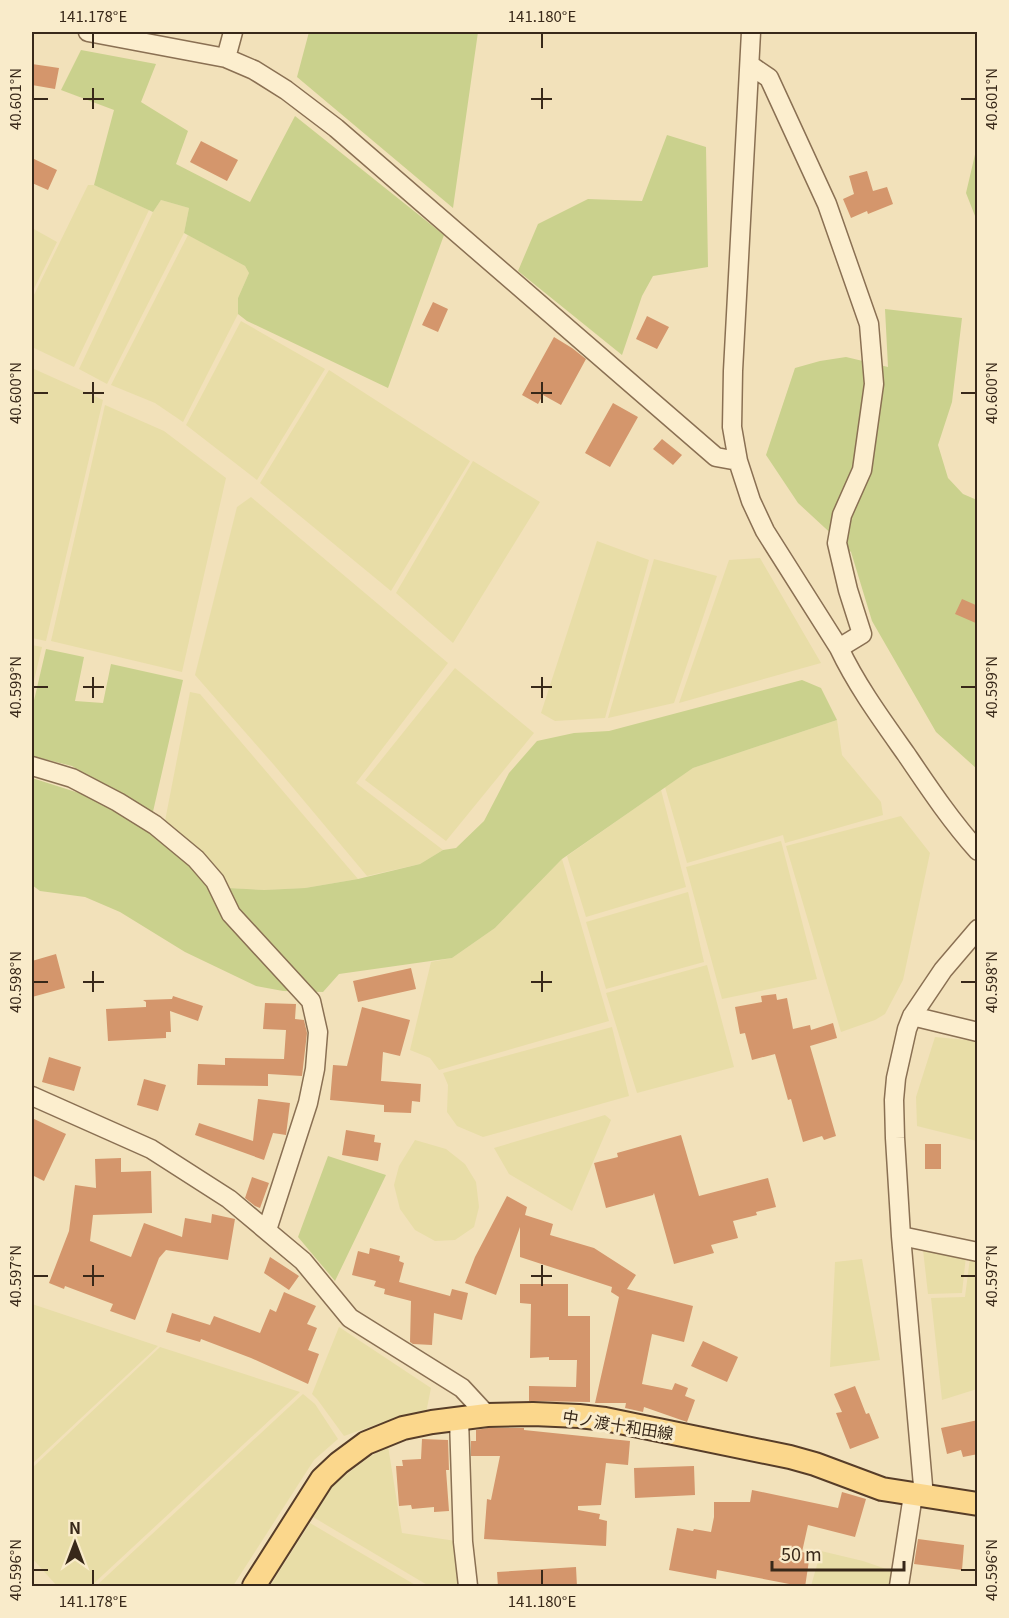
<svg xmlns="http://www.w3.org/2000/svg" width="1009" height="1618" font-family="Georgia,'Noto Sans JP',serif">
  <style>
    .farmland { fill: #e8dda7 }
    .green { fill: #cad18d }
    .building { fill: #d4966c }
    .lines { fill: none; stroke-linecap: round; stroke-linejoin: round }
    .minor-casing { stroke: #8a7053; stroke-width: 21 }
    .major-casing { stroke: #573d28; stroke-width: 26 }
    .minor { stroke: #fceece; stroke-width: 18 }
    .major { stroke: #fbd78c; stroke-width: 22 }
    .ticks { fill: none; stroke: #382819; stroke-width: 2 }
    .labels { text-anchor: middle; stroke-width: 6; stroke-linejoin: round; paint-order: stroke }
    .street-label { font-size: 16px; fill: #382819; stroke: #f9ebca }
    .neatline { fill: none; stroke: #382819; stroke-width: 2 }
    .ticks-label { font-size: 15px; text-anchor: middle; fill: #382819 }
  </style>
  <rect width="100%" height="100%" fill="#f2e1ba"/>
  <path class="farmland" d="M88,185h6l55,25 -75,157 -42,-20v-48z
    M161,200l28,8 -5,25 -77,151 -28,-15 74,-157z
    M32,228l25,14 -25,51z
    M188,235l57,31 4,7 -11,25v16l-55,108 -28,-19 -44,-18z
    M241,321l84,48 -68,111 -71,-55z
    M32,368l71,32 -57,241 -14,-3z
    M329,370l141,91 -79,130 -131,-108z
    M105,405l59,26 62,47 -44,194 -131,-31z
    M473,461l67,41 -87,141 -57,-50z
    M251,497l197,166 -92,120 87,67 -23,14 -53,12 -93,-111 -79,-90 42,-168z
    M597,541l52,19 -44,158 -50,3 -14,-8z
    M760,558l61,105 -142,40 50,-143z
    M654,559l63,17 -43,127 -66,15z
    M32,645l10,2 -10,42z
    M455,668l79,65 -88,108 -81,-61z
    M190,692l10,2 158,185 -53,9 -41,2 -36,-2 -23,-32 -40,-35z
    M837,720l5,35 39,47 2,13 -98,28 -2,-8 -96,28 -22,-76 28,-19z
    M661,790l25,97 -100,30 -19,-61z
    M901,816l29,37 -27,127 -18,34 -10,6 -34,12 -55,-186z
    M781,841l36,138 -95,20 -36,-132z
    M562,859l47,162 -170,49 -9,-12 -20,-8 21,-88 21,-4 43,-30z
    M688,892l16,70 -98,27 -20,-67z
    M707,965l27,102 -97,26 -31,-100z
    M612,1027l17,69 -146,41 -26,-11 -10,-14 1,-27 -5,-12z
    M935,1037l42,4v100l-60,-15 -1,-29z
    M605,1115l6,5 -39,91 -63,-37 -15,-26z
    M415,1140l31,9 19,15 11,18 3,25 -5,20 -19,13 -20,1 -20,-11 -15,-21 -6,-24 5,-19z
    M923,1250l43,6 -4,37 -34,1z
    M970,1258l7,2v129l-35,11 -11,-102 34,-1z
    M862,1259l18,101 -50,7 5,-105z
    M32,1304l126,42 -126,118z
    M339,1327l92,61 -5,25 -48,11 -34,12 -27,-37 -5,-5z
    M160,1347l140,45 -209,194h-34l-25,-28v-90z
    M303,1394l12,10 23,35 -24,21 -81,126h-137z
    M388,1446l14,87 54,8 5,45h-32l-116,-69 21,-33 34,-26z
    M310,1523l107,63h-147z
    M821,1551l42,10 32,11 -3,14h-81z"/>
  <path class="green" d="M309,32h169l-25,176 -156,-131z
    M81,50l75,14 -15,38 47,29 -12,33 74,38 45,-86 149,119 -56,153 -141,-67 -9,-7v-16l11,-25 -4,-7 -61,-33 5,-25 -28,-8 -8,12 -59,-27 20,-75 -53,-20z
    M667,135l39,12 2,120 -55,9 -11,20 -20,59 -104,-84 20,-47 50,-25 54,2z
    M977,146v75l-11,-28z
    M885,309l77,9 -10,84 -14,43 10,33 15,16 14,6v269l-41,-37 -64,-111 -21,-69 -53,-49 -32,-48 29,-87 25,-7 26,-4 42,10z
    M46,649l38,8 -9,44 28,2 8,-39 72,16 -31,136 -80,-50 -40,-10v-47z
    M802,680l19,8 16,32 -144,48 -131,91 -67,69 -43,30 -113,16 -16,18 -40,-1 -27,-5 -71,-34 -65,-40 -35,-15 -45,-6 -8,-6v-107l69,22 58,36 69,52 36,2 41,-2 53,-9 62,-15 23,-14 13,-2 28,-27 25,-48 28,-32 37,-8 35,-2z
    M328,1156l58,19 -51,106 -37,-44z"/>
  <path class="building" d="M32,64l27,4 -4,21 -23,-4z
    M201,141l37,19 -11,21 -37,-19z
    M32,158l25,12 -9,20 -16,-7z
    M867,171l6,20 14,-4 6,17 -25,10 -1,-3 -16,7 -8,-19 11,-5 -5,-18z
    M433,302l15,7 -10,23 -16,-7z
    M647,316l22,11 -12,22 -21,-10z
    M554,337l18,11 14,11 -25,46 -18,-10 -5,9 -16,-9z
    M613,403l25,14 -28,50 -25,-14z
    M662,439l20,16 -9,10 -20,-16z
    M962,599l16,7v18l-23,-10z
    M56,954l9,34 -33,9v-36z
    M411,968l5,21 -58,13 -5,-21z
    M776,994l1,6 10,-2 6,31 17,-4 1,5 22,-7 4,15 -27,8 26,90 -12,4 -2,-4 -19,6 -12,-43 -3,1 -13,-46 -23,6 -7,-27 -5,1 -5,-27 27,-5 -1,-6z
    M173,996l30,10 -5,15 -28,-10 1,21h-5v6l-58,3 -2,-32 40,-2v-5l-3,-2 29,-1z
    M265,1003l31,1 -1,15 9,1 3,13 -5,43 -34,-2v12l-71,-1 1,-21 27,1v-7l59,1 2,-29 -23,-1z
    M362,1007l48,13 -10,36 -17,-4 -2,29 40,3 -1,18 -8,-1 -1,12 -27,-1v-7l-54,-5 3,-35 14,1z
    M49,1057l32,10 -7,24 -32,-9z
    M144,1079l22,6 -8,26 -21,-6z
    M258,1099l32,4 -4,32 -13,-2 -9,27 -69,-25 4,-12 54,18z
    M32,1118l34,16 -22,47 -12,-6z
    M346,1130l29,5 -1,7 7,1 -3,18 -36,-6z
    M681,1135l18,61 69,-18 8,29 -20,5 1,3 -24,6 5,17 -27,7 3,8 -40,11 -20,-71 -1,2 -47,13 -12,-45 24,-6 -1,-4z
    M925,1144h16v25h-16z
    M121,1158v14l30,-1 1,42 -59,2 -3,26 41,16 13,-34 38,14 3,-19 26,5 1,-9 23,5 -7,41 -62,-10 -7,8 -24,62 -25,-9 3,-7 -48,-18 -1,3 -15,-6 20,-52 6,-46 21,3 -1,-29z
    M252,1177l17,6 -9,25 -5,-2 -10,-8z
    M507,1196l20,11 -2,8 28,9 -3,11 44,13 42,27 -9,14 66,17 -9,36 -32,-8 -10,50 30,6 3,-7 13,5 -3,8 10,4 -8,22 -43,-15 -1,5 -18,-4 1,-5h-31l24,-106 -8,-5 1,-5 -92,-30v-30l-24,68 -31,-12 10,-26z
    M370,1248l30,8 -1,5 5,2 -5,19 51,14 2,-7 16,4 -6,27 -28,-7 -2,32 -19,-1 -3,-2 1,-41 -27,-7 1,-5 -11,-3 2,-5 -24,-6 6,-24 11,3z
    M270,1257l29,19 -10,14 -25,-17z
    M520,1284h48v32h22v86l-61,-1v-15l47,1 1,-27h-28v-3l-19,1 1,-54 -11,-1z
    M284,1292l32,14 -9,18 10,4 -9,22 11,4 -11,30 -57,-26 -50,-19 -1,3 -34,-10 6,-19 38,12 4,-9 46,17 10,-24 6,3z
    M703,1341l35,16 -11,25 -36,-16z
    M855,1386l11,28 3,-1 10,25 -29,11 -14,-36 6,-1 -8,-18z
    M978,1420v34l-15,3 -2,-7 -14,4 -6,-26z
    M488,1428h36v2l106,11 -2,24 -22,-2 -5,42 -23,1v4l22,4 -1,5 8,2 -1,25 -122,-7 3,-40 4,1 9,-44h-29v-15h5v-11z
    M422,1439l26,1 1,30h-3l3,41 -15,1v-5l-22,2 -1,-4 -12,1 -3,-40h7l-1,-6 19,-1z
    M694,1466l1,29 -60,3 -1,-30z
    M752,1490l86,18 4,-16 24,7 -11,38 -47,-12 -6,27 8,2 -5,33 -88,-17 -1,9 -47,-9 8,-42 16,3 1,-2 17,3 3,-15v-15h36z
    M918,1539l46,6 -2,25 -48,-6z
    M576,1567l1,20h-79l-1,-15z"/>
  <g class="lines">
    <defs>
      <path id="minor" d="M88,32l138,26 28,12 32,20 50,38 380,329 22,4
        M751,32l-18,339 -1,56 6,34 13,40 14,30 74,117c18,38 43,72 67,106 23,34 45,67 72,97
        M226,58l7,-26
        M750,65l19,13 58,126 42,120 5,60 -12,86 -20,45 -5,28 11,47 14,44 -23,14
        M32,766l40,12 46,24 37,23 41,34 19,22 16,33 80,87 7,31 -3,37 -7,34 -41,127
        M912,1016l66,16
        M32,1096l119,53 78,50 74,62 47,57 112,70 25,27
        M901,1236l77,16
        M459,1419l4,123 5,44
        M924,1497l-23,-261 -6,-98 -1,-38 2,-22 11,-49 5,-13 31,-46 35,-41
        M899,1586l14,-91"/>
      <path id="major" d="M254,1586l68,-107 17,-16 27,-20 37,-15 29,-6 55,-7 46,-1 46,2 26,3 185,38 25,7 67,25 96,15"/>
    </defs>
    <use href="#minor" class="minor-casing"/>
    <use href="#major" class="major-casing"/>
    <use href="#minor" class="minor"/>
    <use href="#major" class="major"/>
  </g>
  <path class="ticks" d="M93,33v15M542,33v15M93,88v21M542,88v21M33,99h15M83,99h21M531,99h21M961,99h15M93,382v21M542,382v21M33,393h15M83,393h21M531,393h21M961,393h15M93,677v21M542,677v21M33,687h15M83,687h21M531,687h21M961,687h15M93,971v21M542,971v21M33,982h15M83,982h21M531,982h21M961,982h15M93,1265v21M542,1265v21M33,1276h15M83,1276h21M531,1276h21M961,1276h15M33,1570h15M93,1570v15M542,1570v15M961,1570h15"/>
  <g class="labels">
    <g class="street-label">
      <text transform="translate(618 1425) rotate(9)" y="6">中ノ渡十和田線</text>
    </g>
  </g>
  <rect width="1009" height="1618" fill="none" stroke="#f9ebca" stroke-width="66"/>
  <g transform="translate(75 1543)" stroke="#f9ebca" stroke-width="4.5" paint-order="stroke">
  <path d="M0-4.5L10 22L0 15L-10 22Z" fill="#382819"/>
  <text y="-9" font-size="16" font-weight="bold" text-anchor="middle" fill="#382819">N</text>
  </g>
  <path d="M772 1561v9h132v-9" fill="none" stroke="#382819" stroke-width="3"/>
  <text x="781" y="1561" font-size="18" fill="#382819" stroke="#f9ebca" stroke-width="4.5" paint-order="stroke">50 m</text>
  <rect x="33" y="33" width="943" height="1552" class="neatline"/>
  <g class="ticks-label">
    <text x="93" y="22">141.178°E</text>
    <text x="542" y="22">141.180°E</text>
    <text transform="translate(16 99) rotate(-90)" y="5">40.601°N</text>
    <text transform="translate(992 99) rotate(-90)" y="5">40.601°N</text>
    <text transform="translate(16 393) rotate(-90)" y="5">40.600°N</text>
    <text transform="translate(992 393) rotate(-90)" y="5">40.600°N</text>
    <text transform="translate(16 687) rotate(-90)" y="5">40.599°N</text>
    <text transform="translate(992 687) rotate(-90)" y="5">40.599°N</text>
    <text transform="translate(16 982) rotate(-90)" y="5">40.598°N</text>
    <text transform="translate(992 982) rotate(-90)" y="5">40.598°N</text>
    <text transform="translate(16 1276) rotate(-90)" y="5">40.597°N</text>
    <text transform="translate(992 1276) rotate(-90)" y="5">40.597°N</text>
    <text transform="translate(16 1570) rotate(-90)" y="5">40.596°N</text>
    <text transform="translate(992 1570) rotate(-90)" y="5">40.596°N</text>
    <text x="93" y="1607">141.178°E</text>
    <text x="542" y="1607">141.180°E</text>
  </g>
</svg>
